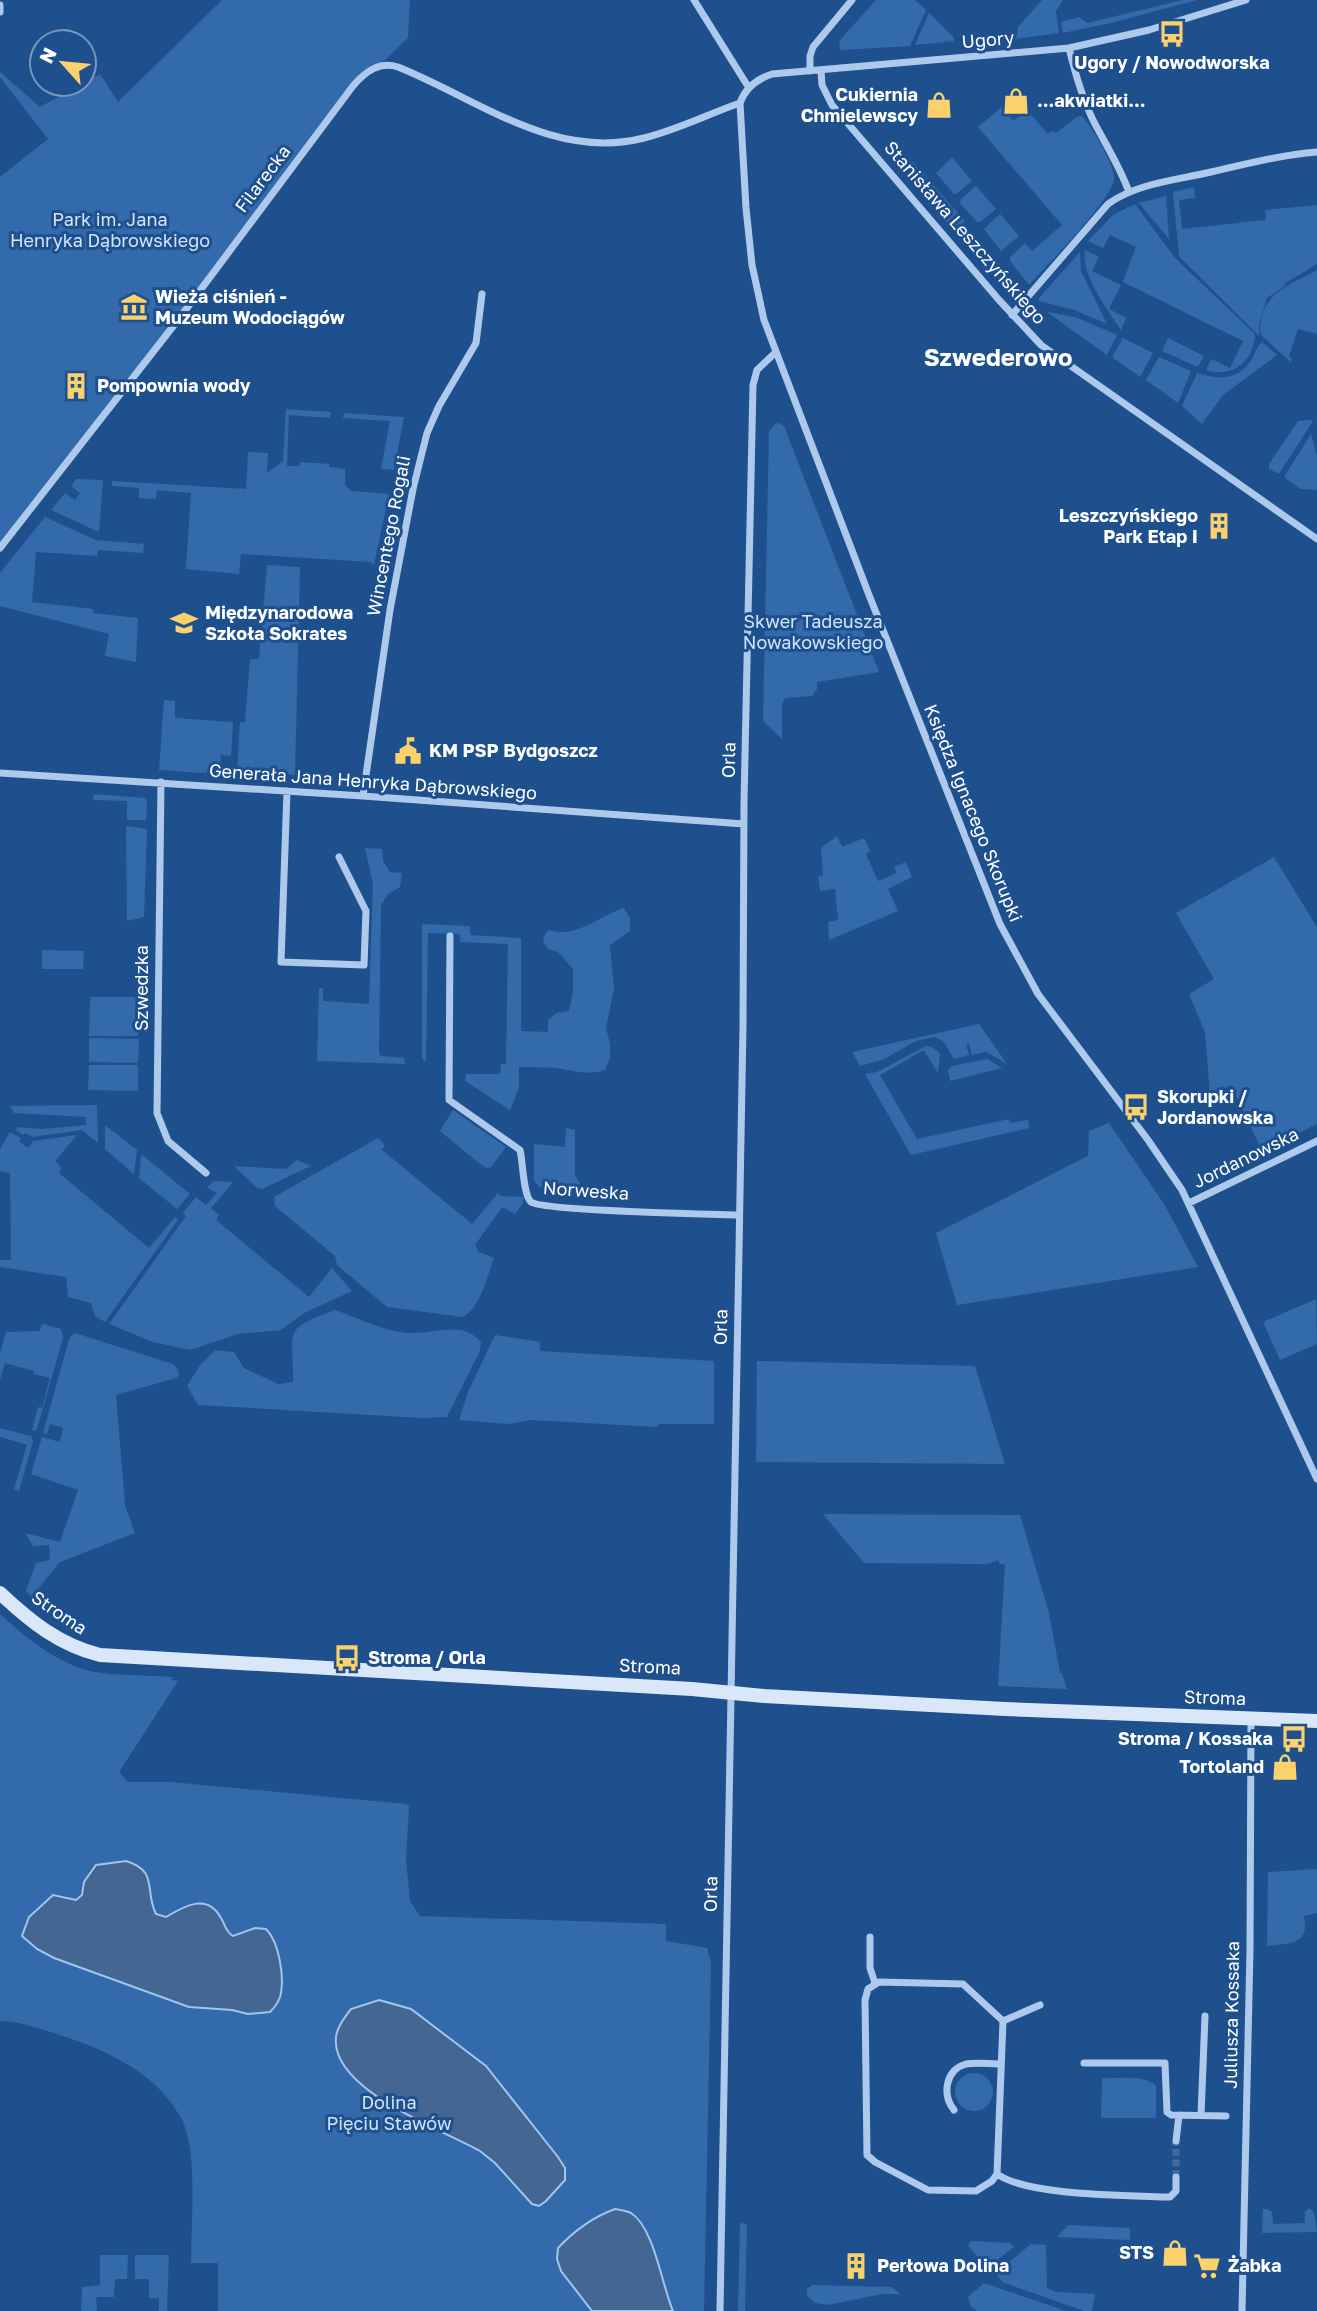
<svg xmlns="http://www.w3.org/2000/svg" width="1317" height="2311" font-family="'Golos Text',sans-serif">
  <style>
    .green { fill: #326aac }
    .water { fill: #436693; stroke: #a0c5ee; stroke-width: 2 }
    .lines { fill: none; stroke-linecap: round; stroke-linejoin: round }
    .street-tunnel { stroke: #416a9f; stroke-width: 7; stroke-dasharray: 7 3.5; stroke-linecap: butt }
    .street { stroke: #adcaed; stroke-width: 7 }
    .secondary { stroke: #d9e7f9; stroke-width: 14 }
    .labels { text-anchor: middle; stroke-width: 6; stroke-linejoin: round; paint-order: stroke }
    .street-label { font-size: 18px; fill: #fff; stroke: #1f508e }
    .poi-label { font-size: 18px; font-weight: bold; fill: #fff; stroke: #1f508e; text-anchor: start }
    .park-label { font-size: 18px; fill: #d2e4f9; stroke: #1f508e }
    .district-label { font-size: 24px; font-weight: bold; fill: #fff; stroke: #1f508e }
  </style>
  <rect width="100%" height="100%" fill="#1f508e"/>
  <path class="green" d="M222,0h188l-2,38 -23,22 -17,11 -368,477v-371l48,-38 -48,-62v-5l40,35 60,-33 18,28z
    M876,0h39l11,10 -16,36 -69,4 -2,-4 1,-6z
    M1042,0h21l-7,11 3,22 -43,6 2,-12z
    M1183,0h14l-86,23 -48,10 -2,-11 18,-5 8,6z
    M929,13l25,25v3l-39,4z
    M1002,107l11,14 14,-11 21,24 4,-3 4,2 21,-16 5,-1c10,11 33,49 32,63 -2,21 -68,87 -85,106l-19,-24v-4l15,-14 7,8 30,-26 -84,-98z
    M952,157l20,24 -16,13h-2l-18,-21z
    M912,161l53,60 -11,10 -49,-58 1,-6z
    M976,186l20,23 -16,13h-3l-17,-19 1,-4z
    M1194,187l1,11 -16,2 3,29 84,-9 -1,-10 52,-5v59l-33,20 1,2 -18,12 -8,26v12l-80,-80 -6,-64z
    M1166,196l3,43 -30,-36z
    M1135,204l40,54 80,76c-1,27 -23,45 -49,36l5,-11 19,9 13,-27 -120,-59 13,-35 -26,-12 -7,13 -15,-7 25,-26z
    M1000,214l19,22 -18,15 -17,-22z
    M1085,250l14,7 -7,14 29,14 -12,24 17,9 -5,12c-13,-19 -41,-57 -36,-80z
    M1080,252l1,19 26,53 -33,-14 -35,-9v-3z
    M991,253l31,41 -13,1 -27,-31 1,-4z
    M1317,270v64l-19,-5 -9,27 3,3 -1,3 -29,-26c-3,-6 -2,-10 -1,-16 5,-29 33,-37 56,-50z
    M1047,312l28,5 42,18 -10,20z
    M1123,338l30,15 -13,24 -28,-20z
    M1168,338l36,18 -6,11 -36,-16z
    M1262,342l15,13 -54,40 -21,29 -20,-18 15,-33c20,6 40,8 53,-11 5,-7 6,-15 12,-20z
    M1159,357l32,14 -13,32 -32,-23z
    M286,409l45,3 -1,6 -41,-3 -2,51h12l1,-4 29,2v3l16,2v16l6,6 38,3 -15,71 -4,-3 -129,-8 -2,20 -53,-5 5,-76 -34,-3 -1,9 -17,-1v-10l-27,-2v-5l134,8 2,-37 20,1 -1,20 16,-12z
    M344,413l60,4 -10,53 -13,-1 9,-48 -47,-3z
    M1310,420l3,1 -34,53 -10,-5v-5l29,-43z
    M779,423l5,3 95,246 -62,10v7l-5,7 -27,2 -3,6v35l-19,-18 6,-290 6,-7z
    M1311,434l6,22v34l-17,-1 -16,-12z
    M76,479l27,1 -4,52 -48,-22 14,-17 10,7 5,-7 -9,-7z
    M45,517l51,23 48,4 -1,9 -45,-3 -1,6 -61,-4 -4,50 61,7v4l45,5 -2,44 -31,-6 4,-22 -109,-28v-33z
    M267,565l33,2 -5,208 -58,-4 3,-49h5l5,-63h9z
    M164,700l11,1v17l58,4 -2,34 -10,-1 -1,14 -16,4 -45,-3z
    M94,794l51,4 2,2 -1,20h-19v-19l-34,-1z
    M126,826l21,3 -3,88 -17,4z
    M837,836l5,11 22,-9 6,13 -4,3 12,27 19,-8 -3,-6 12,-5 6,15 -24,12 10,22 -69,29 -1,-18 10,-2 -3,-31 -15,2 -2,-15h5l-2,-28z
    M365,848l17,1 1,12 7,11 12,1 -2,14 -12,7 -7,11 -2,145 1,6 24,2 1,6 -88,-3 2,-73h4v13l46,3 4,-120z
    M1274,857l43,70v197l-55,27 -31,-66 -21,10 -5,-63 -16,-38 25,-15 -38,-66z
    M624,908l6,10v13l-20,14 4,44 -8,39 4,16v14l-5,12c-18,6 -34,0 -51,-2 -11,-1 -23,-1 -35,-1v21l-9,22 -45,-29 1,-7h34l1,-10h5l2,-120 -48,-2v-8l-32,-1 -2,129 -4,-4v-134l48,2v9l51,3v93l27,1v-12l9,-7 12,-2 4,-19v-23l-15,-17 -10,-3 -5,-7 2,-8 4,-4c27,9 50,-14 75,-22z
    M42,950l42,1 -1,18h-41z
    M90,997h49l-1,39h-49z
    M979,1024l28,40 -21,-12 -14,3 -3,-11 -3,1 3,10 -15,4 -11,-18 -8,-4 -7,1 -12,3 -34,19 -22,6 -8,-14z
    M89,1038l50,1 -1,24 -49,-1z
    M926,1046l6,1 8,6 -2,20 -14,-23 -44,25 37,64 92,-20 2,4 17,-3 1,8 -118,27 -46,-81 12,-2z
    M987,1059l15,9 -52,13 -2,-11 4,-4z
    M89,1065h49v26l-50,-1z
    M97,1105l1,38 -16,-13 -49,7 -8,-4 -2,2 -7,-5 1,-3 25,2 44,-4v-8l-72,-4 -4,-7z
    M453,1110l53,37 -15,20 -4,1 -7,-4 -40,-33z
    M1109,1123l55,81 34,63 -241,38 -21,-72 152,-77 1,-25z
    M105,1125l32,25 -3,24 -29,-25z
    M566,1128l9,2v46l5,7 -2,7 -4,5c-17,-1 -28,0 -40,-14v-37l31,3z
    M10,1132l11,6 -2,3 9,7 5,-7 44,-6 -22,26 7,7 -3,5 90,75 26,-31 3,3 -73,102 -10,-6 -4,-13 -23,-6 -2,-20 -66,-10v-7h11l-1,-87 -10,-2v-22z
    M378,1138l7,7 -3,5 90,74 26,-31 2,3 24,1 -1,6 -8,11 -13,-7 -27,38 4,7 15,6c-7,18 -13,49 -31,59l-76,-10 -50,-42 -2,-9 -60,-50 -1,-9z
    M141,1154l49,40 -13,15 -38,-31z
    M297,1160l14,6 -49,23 -5,-1 -23,-22 52,3z
    M213,1181l20,1 -22,26 8,7 -3,5 93,77 23,-29 20,23 -48,22 -23,17 -43,4 -48,16 -37,-8 -44,-18 77,-108 -3,-3 13,-16 10,8 11,-12 -10,-5z
    M1316,1299l1,45 -37,16 -17,-38z
    M335,1310c23,8 48,21 73,23 26,1 55,-13 73,9l-1,9 -33,66 -25,1 -224,-13 -11,-19 13,-21 15,-15 19,2 10,16 34,16 15,-2c1,-53 -13,-51 42,-72z
    M43,1324l18,5 2,9 -26,91 -2,2 -3,-1 6,-23 4,1 8,-30 -16,-4v-3l-29,-8 -5,17v-27l6,-21 33,-1z
    M75,1333l98,31 5,5 1,6 -3,3 -60,17 9,110 10,28 -75,29 -29,35 -5,-7 10,-27 14,-3 -1,-15 -16,1 -8,-13 35,9 18,-52 -47,-16 11,-37 18,5 3,-14 -13,-4 -3,10 -4,-1 25,-90 3,-7z
    M495,1335l45,7v9l174,10v63h-56v3l-127,-7 -23,4 -49,-4 9,-28z
    M757,1361l218,5 30,98 -249,-2z
    M0,1428l31,8 2,5 -14,50 -5,-2 13,-44 -27,-8z
    M823,1514l197,1 29,98 11,60h2l5,16 -69,-3 7,-122h-5l-2,-4 -10,4 -124,-1z
    M0,1614c25,23 53,46 86,56 21,6 63,5 87,7l-2,3 7,1 -59,91 9,10h42l236,22 3,2 -3,53 4,42 10,15 246,8v17l41,7 4,15 -7,348h-486v-48h-27c0,-38 7,-111 -9,-143 -26,-51 -85,-74 -135,-89 -16,-5 -31,-10 -47,-10z
    M1317,1869v44l-13,3c6,30 -15,27 -37,30l1,-74z
    M955 2092a19 19 0 1 1 38 0a19 19 0 1 1-38 0Z
    M1102,2078c16,1 42,-4 54,8v32h-55z
    M1309,2208l5,4 3,20 -55,1 1,-24h5l4,3 1,12 32,-1v-11z
    M740,2223l7,1 -2,87h-7z
    M1068,2225l62,3v12l-73,-3z
    M971,2241l39,2 4,4 -26,20 -20,-21z
    M1031,2244l15,1 1,43 9,4 39,2 -3,17h-8l-82,-29 -6,-8 2,-3z
    M100,2255h28l-1,24h-12l-1,18h-18l1,14h-16l1,-24 18,-2z
    M135,2255h34l-2,56h-8v-13h-10v-19h-14z
    M983,2284h4l79,27h-89l-6,-4 -3,-10z
    M812,2285l79,2 10,7h-19l-54,11 -13,-2 -8,-7v-7z"/>
  <path class="water" d="M126,1861c33,10 18,29 30,53l10,3c17,-10 41,-25 55,1 5,8 4,13 12,18l22,-8 11,1c13,13 18,46 15,64 -1,8 -6,14 -11,19l-22,2 -16,-4 -43,-3 -135,-49 -17,-9 -15,-13 7,-19 24,-22 23,5 6,-5 2,-13 12,-17z
    M379,2000l32,9 75,57 72,91 7,11v12l-19,21 -7,5 -7,-2 -37,-41 -15,-12c-37,-21 -150,-61 -144,-114 1,-10 9,-20 15,-28z
    M615,2209c5,1 12,2 16,4 23,14 31,73 42,98h-81l-31,-40 -4,-12 1,-11c16,-17 35,-31 57,-39z"/>
  <g class="lines">
    <path class="street-tunnel" d="M1176,2177v-36"/>
    <path class="street" d="M694,0l55,88
      M0,5v7
      M1069,48c6,25 13,50 25,74 12,23 26,45 35,70
      M810,71v-15l3,-9 39,-47
      M821,71l1,14 10,20 167,195 42,45 276,194
      M740,103l6,105 6,57 12,55 105,275 131,329 38,70 110,146 34,50 135,289
      M740,103c5,-14 17,-24 32,-29l297,-26 80,-18 97,-30
      M1012,315l96,-111c29,-21 69,-24 103,-32 35,-8 70,-17 106,-20
      M0,548l178,-228 175,-234c12,-14 26,-25 45,-19 80,32 156,94 246,71 33,-8 64,-24 96,-35
      M0,773l363,23 381,28
      M161,782l-4,331 11,28 38,32
      M287,791l-6,171 83,3 2,-54 -27,-54
      M363,796l27,-186 23,-121 14,-56 12,-27 37,-63 6,-49
      M450,936l-1,164 71,50c3,11 3,45 11,52 12,9 180,12 208,13
      M1189,1203l128,-62
      M870,1937v31l5,15
      M879,1982l84,2 40,37 -6,153 -5,7 -16,10 -48,-1 -53,-28 -8,-7 -2,-155 3,-11z
      M1003,2021l37,-16
      M1084,2063h81l2,49 4,3 55,1
      M954,2110c-12,-15 -9,-40 12,-46 11,-2 24,0 34,0
      M1201,2115l4,-99
      M1176,2141l3,-26
      M997,2174c31,22 128,21 168,23h5l6,-6v-14
      M720,2311l23,-1285 1,-224 9,-417 4,-15 19,-18
      M1242,2311l8,-361 1,-231"/>
    <path class="secondary" d="M0,1593c30,28 59,52 100,62l592,34 72,7 241,13 312,12"/>
  </g>
  <defs>
    <symbol id="bus-bare" viewBox="-9 -9 18 18"><path d="M-5-6H5V4H4V6H2V4H-2V6H-4V4H-5ZM-3.5-4V0h7V-4ZM-3.5 1.2v1.5H-2V1.2ZM2 1.2v1.5H3.5V1.2Z" fill="#fbd16d" stroke="#1f508e" stroke-width="2.5" paint-order="stroke"/></symbol>
    <symbol id="shop-bare" viewBox="-9 -9 18 18"><path d="M-5-2.5h2.3a2.7 3.5 0 0 1 5.4 0H5L5.5 6h-11ZM-1.5-2.5h3a1.5 2.3 0 0 0-3 0Z" fill="#fbd16d" stroke="#1f508e" stroke-width="2.5" paint-order="stroke"/></symbol>
    <symbol id="museum-bare" viewBox="-9 -9 18 18"><path d="M0-6L6-3V-2H-6V-3ZM-5-1h2V3h-2ZM-1-1h2V3h-2ZM3-1h2V3H3ZM-6 4H6V6H-6Z" fill="#fbd16d" stroke="#1f508e" stroke-width="2.5" paint-order="stroke"/></symbol>
    <symbol id="building-bare" viewBox="-9 -9 18 18"><path d="M-4-6H4V6H1V3H-1V6H-4ZM-2.5-4.3h1.7v1.8h-1.7ZM.8-4.3h1.7v1.8H.8ZM-2.5-1h1.7V.8h-1.7ZM.8-1h1.7V.8H.8Z" fill="#fbd16d" stroke="#1f508e" stroke-width="2.5" paint-order="stroke"/></symbol>
    <symbol id="school-bare" viewBox="-9 -9 18 18"><path d="M0-5L7-2L0 1L-7-2ZM-4 1L0 2.5L4 1V4Q0 6-4 4Z" fill="#fbd16d" stroke="#1f508e" stroke-width="2.5" paint-order="stroke"/></symbol>
    <symbol id="civic-bare" viewBox="-9 -9 18 18"><path d="M-.6-6.5H3V-4.5H.6V-3L4-1V1h2V6H-6V1h2V-1L-.6-3ZM-1.2 2.5V6h2.4V2.5Z" fill="#fbd16d" stroke="#1f508e" stroke-width="2.5" paint-order="stroke"/></symbol>
    <symbol id="supermarket-bare" viewBox="-9 -9 18 18"><path d="M-6-5.5h2.5l.6 2H6L4.5 2H-2.5L-4.4-4H-6ZM-1.5 3.2a1.3 1.3 0 1 0 .1 0ZM3 3.2a1.3 1.3 0 1 0 .1 0Z" fill="#fbd16d" stroke="#1f508e" stroke-width="2.5" paint-order="stroke"/></symbol>
  </defs>
  <g fill-rule="evenodd">
    <use href="#bus-bare" x="1153" y="15" width="38" height="38"/>
    <use href="#shop-bare" x="997" y="82" width="38" height="38"/>
    <use href="#shop-bare" x="920" y="86" width="38" height="38"/>
    <use href="#museum-bare" x="115" y="288" width="38" height="38"/>
    <use href="#building-bare" x="57" y="367" width="38" height="38"/>
    <use href="#building-bare" x="1200" y="507" width="38" height="38"/>
    <use href="#school-bare" x="165" y="604" width="38" height="38"/>
    <use href="#civic-bare" x="389" y="732" width="38" height="38"/>
    <use href="#bus-bare" x="1117" y="1088" width="38" height="38"/>
    <use href="#bus-bare" x="328" y="1639" width="38" height="38"/>
    <use href="#bus-bare" x="1275" y="1720" width="38" height="38"/>
    <use href="#shop-bare" x="1266" y="1748" width="38" height="38"/>
    <use href="#shop-bare" x="1156" y="2234" width="38" height="38"/>
    <use href="#building-bare" x="837" y="2247" width="38" height="38"/>
    <use href="#supermarket-bare" x="1188" y="2247" width="38" height="38"/>
  </g>
  <g class="labels">
    <g class="street-label">
      <text transform="translate(988 40) rotate(-5)" y="6">Ugory</text>
      <text transform="translate(263 179) rotate(-53)" y="6">Filarecka</text>
      <text transform="translate(965 233) rotate(49)" y="6">Stanisława Leszczyńskiego</text>
      <text transform="translate(389 536) rotate(-79)" y="6">Wincentego Rogali</text>
      <text transform="translate(729 760) rotate(-89)" y="6">Orla</text>
      <text transform="translate(373 782) rotate(4)" y="6">Generała Jana Henryka Dąbrowskiego</text>
      <text transform="translate(973 813) rotate(68)" y="6">Księdza Ignacego Skorupki</text>
      <text transform="translate(142 988) rotate(-90)" y="6">Szwedzka</text>
      <text transform="translate(1246 1158) rotate(-26)" y="6">Jordanowska</text>
      <text transform="translate(586 1191) rotate(4)" y="6">Norweska</text>
      <text transform="translate(721 1327) rotate(-89)" y="6">Orla</text>
      <text transform="translate(59 1613) rotate(34)" y="6">Stroma</text>
      <text transform="translate(650 1667) rotate(3)" y="6">Stroma</text>
      <text transform="translate(1215 1698) rotate(2)" y="6">Stroma</text>
      <text transform="translate(711 1894) rotate(-89)" y="6">Orla</text>
      <text transform="translate(1232 2015) rotate(-89)" y="6">Juliusza Kossaka</text>
    </g>
    <g class="poi-label">
      <text x="1172" y="69" text-anchor="middle">Ugory / Nowodworska</text>
      <text x="918" y="101" text-anchor="end">Cukiernia<tspan x="918" dy="21">Chmielewscy</tspan></text>
      <text x="1037" y="107">...akwiatki...</text>
      <text x="155" y="303">Wieża ciśnień -<tspan x="155" dy="21">Muzeum Wodociągów</tspan></text>
      <text x="97" y="392">Pompownia wody</text>
      <text x="1198" y="522" text-anchor="end">Leszczyńskiego<tspan x="1198" dy="21">Park Etap I</tspan></text>
      <text x="205" y="619">Międzynarodowa<tspan x="205" dy="21">Szkoła Sokrates</tspan></text>
      <text x="429" y="757">KM PSP Bydgoszcz</text>
      <text x="1157" y="1103">Skorupki /<tspan x="1157" dy="21">Jordanowska</tspan></text>
      <text x="368" y="1664">Stroma / Orla</text>
      <text x="1273" y="1745" text-anchor="end">Stroma / Kossaka</text>
      <text x="1264" y="1773" text-anchor="end">Tortoland</text>
      <text x="1154" y="2259" text-anchor="end">STS</text>
      <text x="877" y="2272">Perłowa Dolina</text>
      <text x="1228" y="2272">Żabka</text>
    </g>
    <g class="park-label">
      <text x="110" y="226">Park im. Jana<tspan x="110" dy="21">Henryka Dąbrowskiego</tspan></text>
      <text x="813" y="628">Skwer Tadeusza<tspan x="813" dy="21">Nowakowskiego</tspan></text>
      <text x="389" y="2109">Dolina<tspan x="389" dy="21">Pięciu Stawów</tspan></text>
    </g>
    <g class="district-label">
      <text x="998" y="366">Szwederowo</text>
    </g>
  </g>
  <g transform="translate(63 63) rotate(297)"><circle r="33" fill="#1f508e" stroke="#7996bb" stroke-width="2"/>
  <path d="M0-5L12 26L0 18L-12 26Z" fill="#fbd16d"/>
  <text y="-10" font-size="19" font-weight="bold" text-anchor="middle" fill="#ffffff">N</text>
  </g>
</svg>
